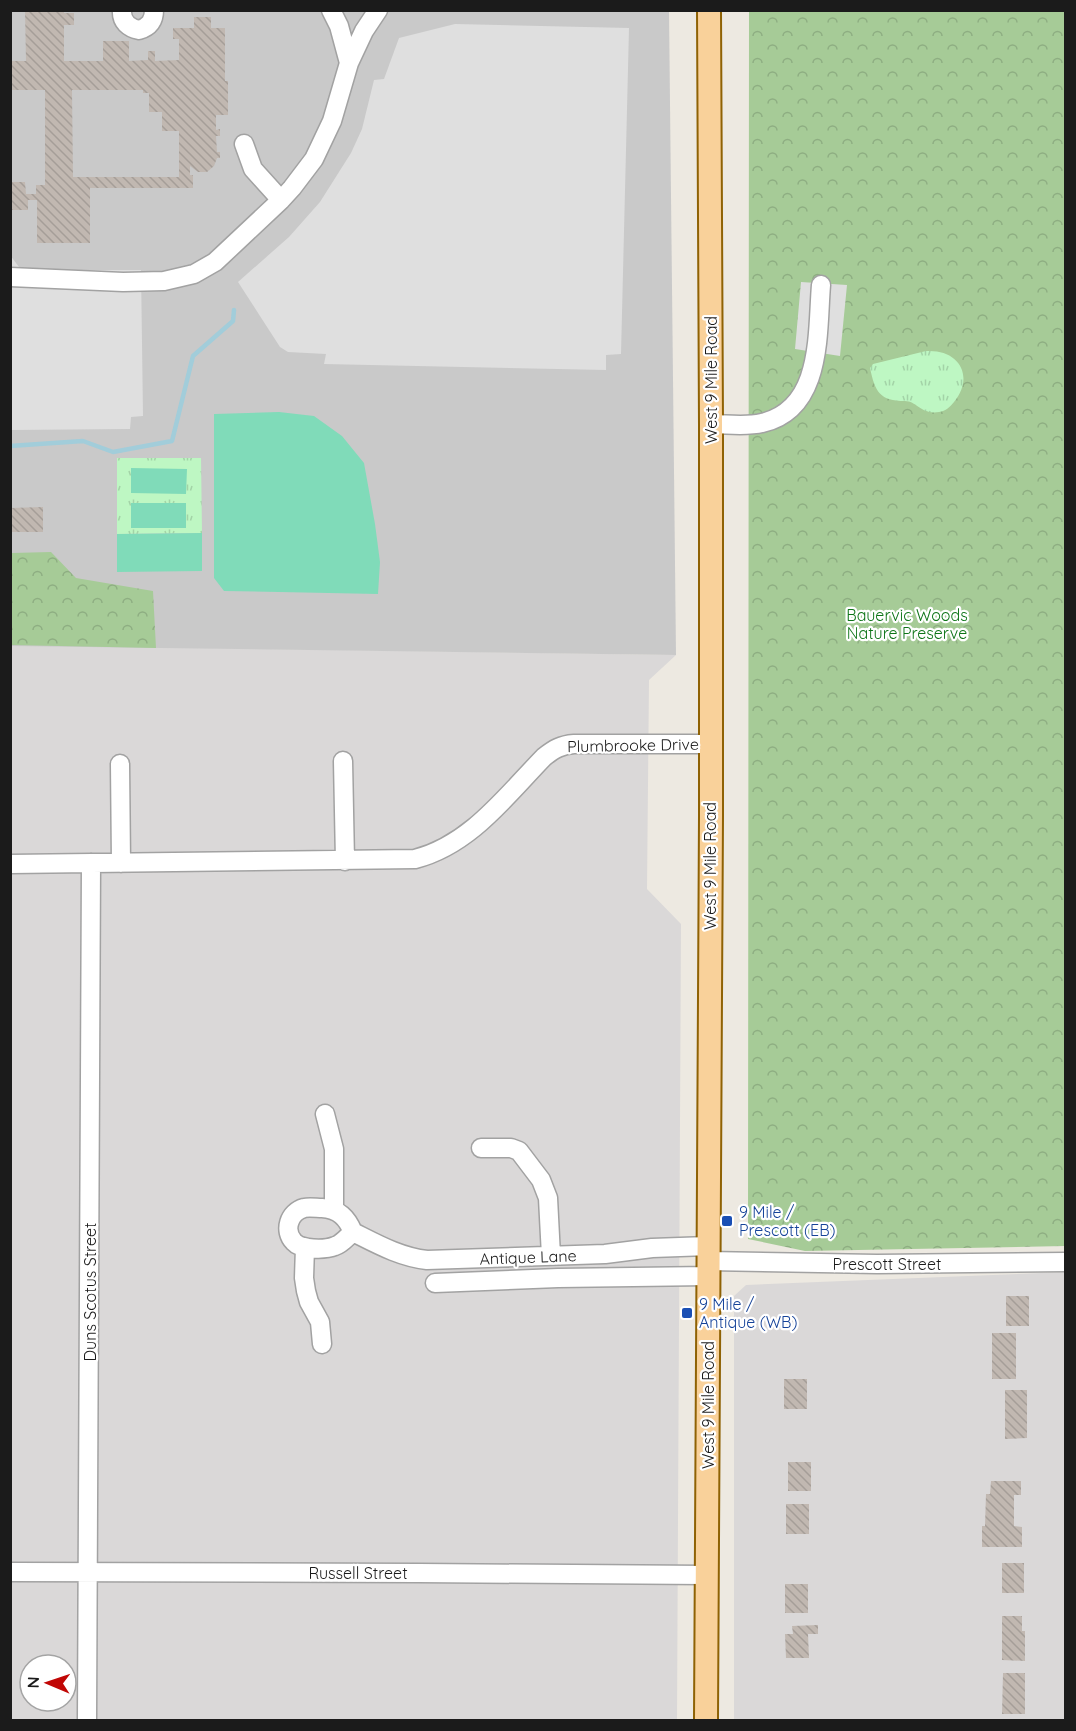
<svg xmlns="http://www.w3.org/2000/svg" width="1076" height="1731" font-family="Quicksand,sans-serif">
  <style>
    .residential { fill: #dad8d8; fill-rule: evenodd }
    .religious { fill: #c9c9c9 }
    .forest { fill: url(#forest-crowns) }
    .park { fill: url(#park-tufts) }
    .pitch { fill: #80dbb9 }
    .parking { fill: #dfdfdf }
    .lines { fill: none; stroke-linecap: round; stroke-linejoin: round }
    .stream { stroke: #a2cdda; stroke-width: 4.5 }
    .building { fill: url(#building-back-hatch); fill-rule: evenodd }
    .minor-casing { stroke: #a2a2a2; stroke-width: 21 }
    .major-casing { stroke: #8f6204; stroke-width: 26 }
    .minor { stroke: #fff; stroke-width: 18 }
    .major { stroke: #f9d19a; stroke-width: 22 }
    .transit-dot { fill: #1a4fb4; stroke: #fff; stroke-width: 2 }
    .labels { text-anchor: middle; stroke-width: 4.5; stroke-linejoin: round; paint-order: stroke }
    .street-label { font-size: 16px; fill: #1b1b1b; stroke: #fff }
    .park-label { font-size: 16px; fill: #0e7518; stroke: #fff }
    .transit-label { font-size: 16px; fill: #164399; stroke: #fff; text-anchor: start }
  </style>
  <defs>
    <pattern id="forest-crowns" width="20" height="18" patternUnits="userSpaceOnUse" patternTransform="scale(1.5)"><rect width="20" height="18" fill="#a6cb97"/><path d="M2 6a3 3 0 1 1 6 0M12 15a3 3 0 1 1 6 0" fill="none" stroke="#8eae82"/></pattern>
    <pattern id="park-tufts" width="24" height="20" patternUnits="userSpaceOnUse" patternTransform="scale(1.5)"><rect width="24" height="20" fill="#bef7c3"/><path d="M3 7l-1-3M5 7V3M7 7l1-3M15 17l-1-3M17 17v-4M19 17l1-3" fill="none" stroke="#a3d3a7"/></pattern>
    <pattern id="building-back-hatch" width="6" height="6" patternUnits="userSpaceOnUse" patternTransform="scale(1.5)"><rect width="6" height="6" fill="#c1b8b1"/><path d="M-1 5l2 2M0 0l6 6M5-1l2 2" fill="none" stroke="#a59e98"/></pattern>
  </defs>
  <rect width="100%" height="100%" fill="#ede9e1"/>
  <path class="residential" d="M11,645l665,10 -27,25 -2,209 34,35 -4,796h-666zM30,1665h36v36h-36z
    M1065,1272v448h-331v-424l12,-11z"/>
  <path class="religious" d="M11,11h658l7,644 -665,-9z"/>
  <path class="forest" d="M749,11h316v1235l-260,5 -57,-12z
    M51,552l25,26 77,13 3,57 -145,-3v-92z"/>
  <path class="park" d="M926,351c33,-2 49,25 28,51 -4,5 -8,9 -15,10 -18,3 -22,-11 -34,-11 -25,0 -30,-9 -35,-33l3,-4z
    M117,458h84l1,75 -85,1z"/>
  <path class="pitch" d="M279,412l35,4 28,20 22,27 11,61 5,38 -2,32 -154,-3 -10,-13v-164z
    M131,468l56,1 -1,25 -55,-1z
    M131,503h55v25h-55z
    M202,533v38l-85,1v-38z"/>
  <path class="parking" d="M455,24l174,4 -8,326 -15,1v15l-282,-6 2,-10 -38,-2 -8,-5 -42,-65 51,-45 31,-35 31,-49 11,-24 12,-49 10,-1 15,-41z
    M10,255l9,12 8,3h114l2,146 -12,1 -1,12 -119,1z
    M801,282l46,3 -7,71 -45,-7z"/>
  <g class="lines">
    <path class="stream" d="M10,446l73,-5 30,11 59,-11 21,-85 40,-35 1,-11"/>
  </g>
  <path class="building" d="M25,10h39v3h10v12h-10v36h39v-20h26v20l19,-1v-9h7v10l24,-1v-21h-6v-11h21v-11h17v11h14v53h3v34h-12v15l4,-1v7h-4l1,16h3v6h-3l-3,8 -7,6h-9l-8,-6v9h3v13h-103v55h-53v-43h-9v10h-18v-28h15l1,12h10v-9h9v-95h-35v-29h16zM72,90h71v3h6v19h13v19h17v46h-106z
    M43,507v25h-33v-24z
    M1006,1296h23v30h-23z
    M992,1333h24v46h-24z
    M784,1379h23v30h-23z
    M1005,1390h22v48l-22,1z
    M788,1462h23v29h-23z
    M991,1481h30v14h-7v31l8,1v20h-40v-21h3l1,-32h4z
    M786,1504h23v30h-23z
    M1002,1563h22v30h-22z
    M785,1584h23v29h-23z
    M1002,1616h20v15h3v30l-23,-1z
    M818,1625v9h-10l1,24h-23l-1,-24h8l-1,-8z
    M1003,1673h22v41h-23z"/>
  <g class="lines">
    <defs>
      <path id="minor" d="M122,10c-1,12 7,18 17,20 10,-3 15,-9 15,-20
        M331,10l8,16 10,37
        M244,144l9,25 28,31
        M10,277l113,5 41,-1 30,-7 21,-12 66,-62 11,-12 22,-29 18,-38 17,-58 15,-32 14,-21
        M711,424c16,0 35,3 51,-1 61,-14 55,-90 59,-138
        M343,761l2,100
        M120,764l1,99
        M10,864l405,-5c55,-14 91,-63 129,-102 10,-8 17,-12 30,-13h136
        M325,1114l9,35v61
        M481,1148h30l8,3 22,29 7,18 3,58
        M353,1232c-6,5 -11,12 -18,14 -10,4 -34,4 -41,-4 -11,-11 -5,-30 10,-34 5,-1 13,0 18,0 17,1 25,10 31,24 24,12 47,25 74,28l178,-6 47,-6 56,-2
        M305,1247l-1,31 2,13 3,11 11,20 2,22
        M708,1261l169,3 189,-2
        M435,1283l123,-5 150,-2
        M10,1572l409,1 287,2
        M87,1720l4,-857"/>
      <path id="major" d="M706,1720l5,-904v-392l-2,-414"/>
    </defs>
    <use href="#minor" class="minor-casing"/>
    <use href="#major" class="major-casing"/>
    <use href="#minor" class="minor"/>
    <use href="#major" class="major"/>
  </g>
  <g class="transit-dot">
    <rect x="721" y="1215" width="12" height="12" rx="3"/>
    <rect x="681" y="1307" width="12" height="12" rx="3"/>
  </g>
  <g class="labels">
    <g class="street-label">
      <text transform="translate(711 380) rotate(-90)" y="6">West 9 Mile Road</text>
      <text transform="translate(633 745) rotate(-1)" y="6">Plumbrooke Drive</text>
      <text transform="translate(710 866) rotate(-90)" y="6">West 9 Mile Road</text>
      <text transform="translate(528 1257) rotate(-2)" y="6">Antique Lane</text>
      <text x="887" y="1270">Prescott Street</text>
      <text transform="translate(90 1292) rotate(-90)" y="6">Duns Scotus Street</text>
      <text transform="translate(708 1405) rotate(-90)" y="6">West 9 Mile Road</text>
      <text x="358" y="1579">Russell Street</text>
    </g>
    <g class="park-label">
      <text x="907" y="621">Bauervic Woods<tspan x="907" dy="18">Nature Preserve</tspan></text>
    </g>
    <g class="transit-label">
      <text x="739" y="1218">9 Mile /<tspan x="739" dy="18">Prescott (EB)</tspan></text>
      <text x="699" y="1310">9 Mile /<tspan x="699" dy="18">Antique (WB)</tspan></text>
    </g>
  </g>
  <rect width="1076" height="1731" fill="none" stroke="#1b1b1b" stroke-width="24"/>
  <g transform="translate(48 1683) rotate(272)"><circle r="28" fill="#ffffff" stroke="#a4a4a4" stroke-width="1.5"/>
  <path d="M0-4.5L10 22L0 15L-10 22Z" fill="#c10705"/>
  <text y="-9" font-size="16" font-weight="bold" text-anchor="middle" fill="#1b1b1b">N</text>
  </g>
</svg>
